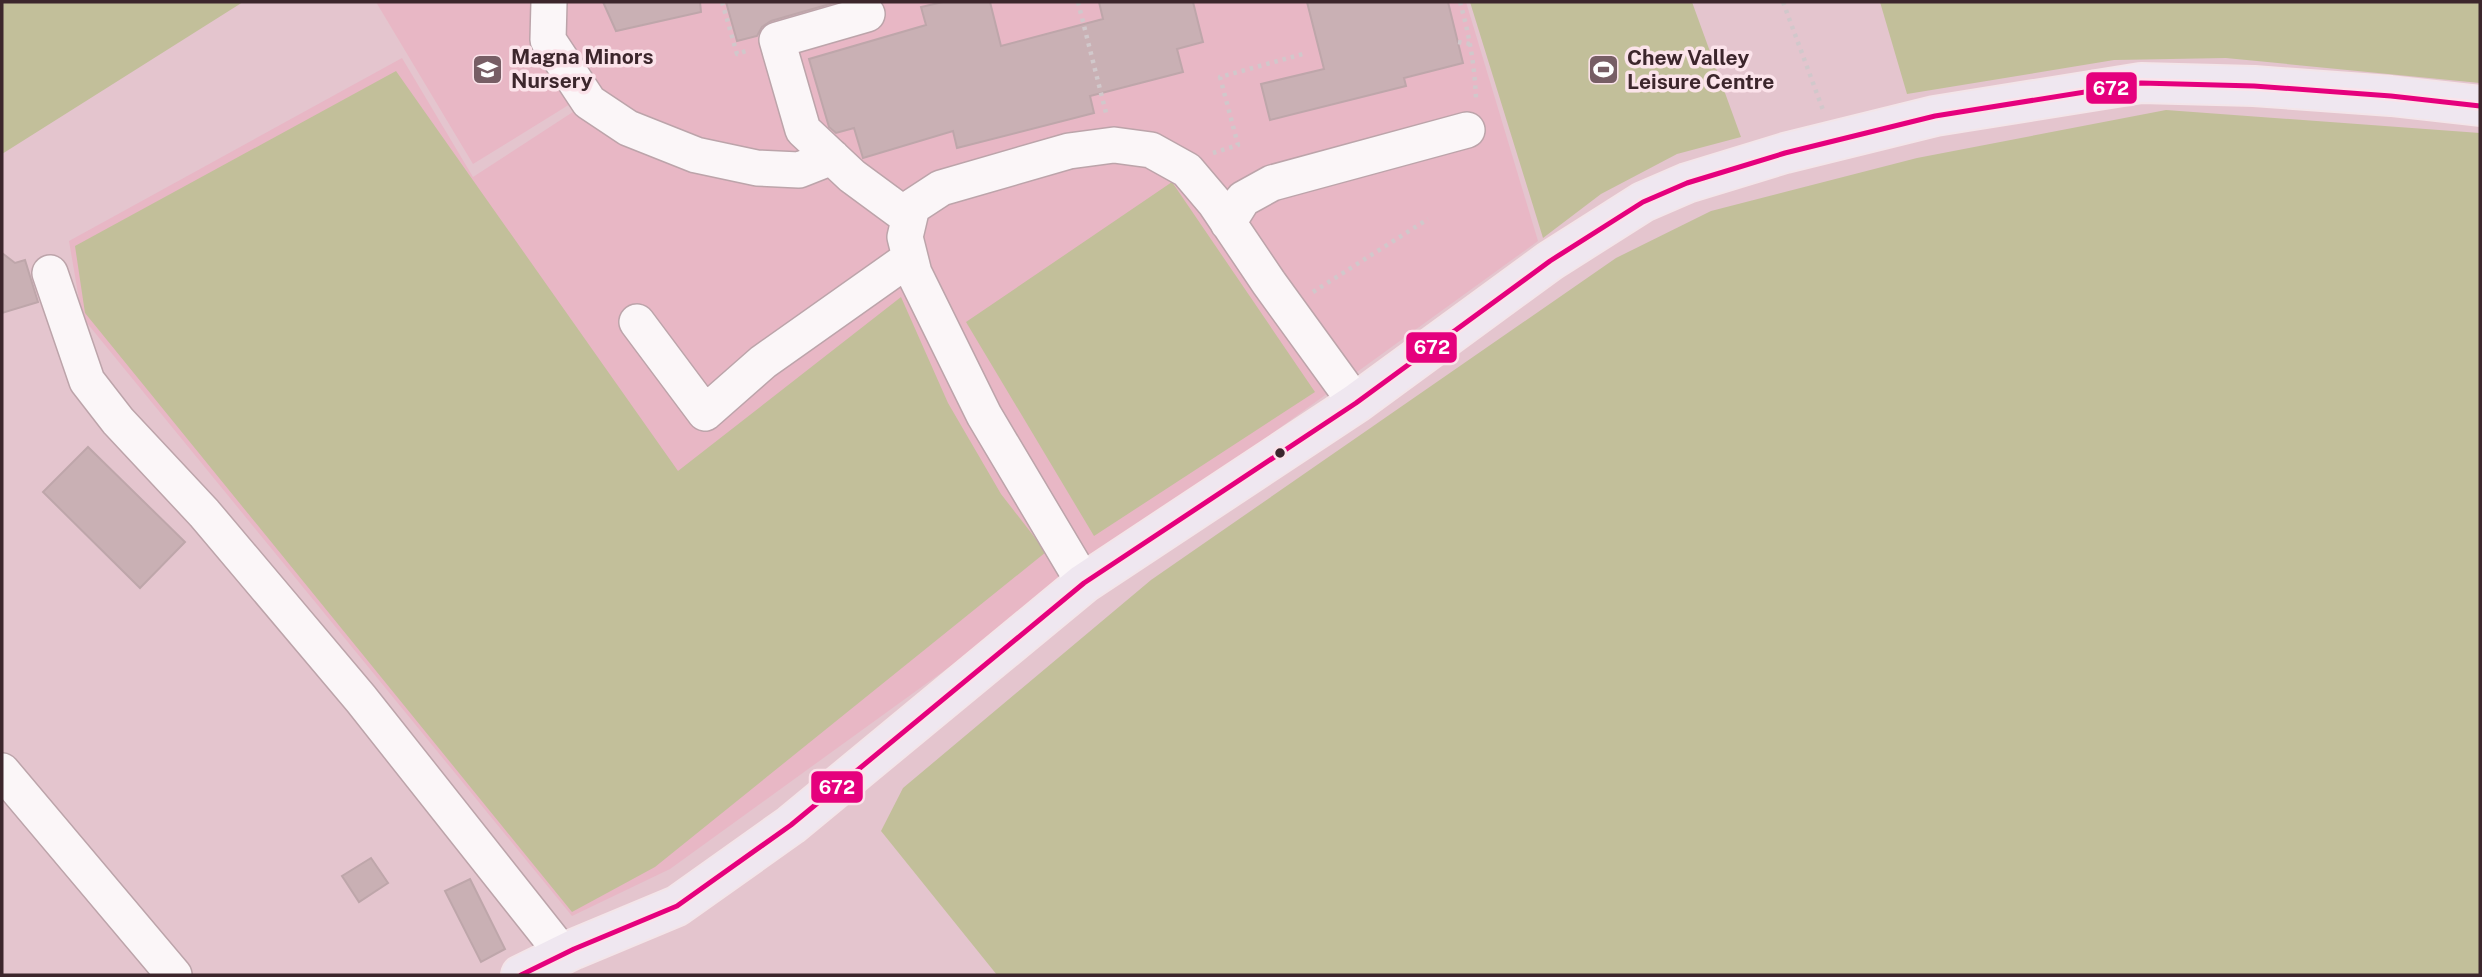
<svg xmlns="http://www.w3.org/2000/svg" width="2482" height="977" font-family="'Public Sans',sans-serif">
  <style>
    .built { fill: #e8b7c5 }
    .green { fill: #c2bf9a }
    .building { fill: #c9b0b4; stroke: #bea6aa; stroke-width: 2 }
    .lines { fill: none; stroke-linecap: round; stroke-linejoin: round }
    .minor-casing { stroke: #bca4aa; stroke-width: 38 }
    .major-casing { stroke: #f3e5e9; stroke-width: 42 }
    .path { stroke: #d1c8cb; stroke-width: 4.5; stroke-dasharray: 3.5 5; stroke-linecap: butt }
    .minor { stroke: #fbf6f8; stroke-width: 35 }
    .major { stroke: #efe7f0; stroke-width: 38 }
    .bus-1-casing { stroke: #fbe3ea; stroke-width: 10 }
    .bus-1 { stroke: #e5007d; stroke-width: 5 }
    .bus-dot { fill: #3c262c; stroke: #fbe3ea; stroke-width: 2.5 }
    .labels { text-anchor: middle; stroke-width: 7; stroke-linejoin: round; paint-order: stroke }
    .poi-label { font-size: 21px; font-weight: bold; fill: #3c262c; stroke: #fbe3ea; text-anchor: start }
    .line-badge { stroke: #fbe3ea; stroke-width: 2.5 }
    .badge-label { font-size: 19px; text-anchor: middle; font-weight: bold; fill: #fff }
  </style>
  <rect width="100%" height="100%" fill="#e4c5ce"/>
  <path class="built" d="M376,2h1090l72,239 -868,628 -98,47 -490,-599 -13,-76 333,-183 71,119 106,-69 -4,-7 -102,63z"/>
  <path class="green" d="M2,2h241l-241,152z
    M1470,2h222l49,135 -64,17 -76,40 -58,44z
    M1880,2h600v81l-254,-25 -112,2 -207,34z
    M396,71l282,400 223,-174 47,106 53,91 45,58 -391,315 -83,45 -487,-599 -10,-67z
    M2166,110l314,23v842h-1483l-116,-144 22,-43 248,-208 465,-322 95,-47 206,-53z
    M1172,182l143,210 -221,144 -128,-214z"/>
  <path class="building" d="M603,2h97l1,10 -85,19z
    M726,2h111l-66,19 -9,6 -5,9 -20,5z
    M943,2h47l11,44 102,-27 -4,-17h94l10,40 -26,7 6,23 -93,24 4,17 -137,35 -4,-17 -90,27 -9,-30 -18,5 -7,-6 -20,-68 117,-34 -5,-18z
    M1307,2h141l15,61 -59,15 2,8 -136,34 -9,-36 63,-15z
    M2,253l13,10 10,-3 13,42 -36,11z
    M88,447l97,95 -45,46 -97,-96z
    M371,858l17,25 -29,19 -17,-26z
    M470,879l35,70 -24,13 -36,-71z"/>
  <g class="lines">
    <defs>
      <path id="minor" d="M549,2l-1,38 41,62 39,26 68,27 61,13 42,2 33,-13
        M867,14l-90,26 26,90 49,46 57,42
        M1228,223l15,-24 29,-16 195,-53
        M50,273l37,108 31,40 86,92 157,186 202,255
        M637,322l68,91 58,-51 147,-104
        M1084,583l-100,-168 -70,-142 -9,-36 7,-30 29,-19 128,-37 45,-6 37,5 36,20 28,33 54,80 87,120
        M2,771l172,204"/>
      <path id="major" d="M521,975l53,-26 103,-43 114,-81 293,-242 272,-180 194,-142 93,-59 44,-19 98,-30 150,-37 206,-33 113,3 137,10 89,10"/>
    </defs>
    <use href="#minor" class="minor-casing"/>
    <use href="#major" class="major-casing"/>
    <path class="path" d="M722,2l15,52 9,-3
      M1078,2l28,111
      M1460,2c9,32 15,64 16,98
      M1783,2l40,108
      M1458,42l12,2
      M1213,153l25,-8 -18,-68 83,-23
      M1313,292l115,-73"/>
    <use href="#minor" class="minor"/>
    <use href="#major" class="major"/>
    <defs>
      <path id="bus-1" d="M521,975l53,-26 103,-43 114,-81 293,-242 272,-180 194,-142 93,-59 44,-19 98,-30 150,-37 206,-33 113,3 137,10 89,10"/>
    </defs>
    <use href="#bus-1" class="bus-1-casing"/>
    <use href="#bus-1" class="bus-1"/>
  </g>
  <defs>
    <symbol id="school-square" viewBox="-11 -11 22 22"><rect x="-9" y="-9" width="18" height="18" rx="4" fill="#775e65" stroke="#fbe3ea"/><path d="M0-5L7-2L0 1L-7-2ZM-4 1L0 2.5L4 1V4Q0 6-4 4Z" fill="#fff"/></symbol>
    <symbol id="stadium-square" viewBox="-11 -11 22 22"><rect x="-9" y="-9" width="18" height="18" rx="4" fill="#775e65" stroke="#fbe3ea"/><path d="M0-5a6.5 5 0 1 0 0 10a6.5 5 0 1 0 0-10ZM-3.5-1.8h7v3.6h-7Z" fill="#fff"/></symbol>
  </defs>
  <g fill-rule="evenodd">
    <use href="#school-square" x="470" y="52" width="35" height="35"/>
    <use href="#stadium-square" x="1586" y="52" width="35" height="35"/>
  </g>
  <circle class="bus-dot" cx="1280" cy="453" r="6"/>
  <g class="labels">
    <g class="poi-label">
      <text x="511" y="64">Magna Minors<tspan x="511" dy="24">Nursery</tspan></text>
      <text x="1627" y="65">Chew Valley<tspan x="1627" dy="24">Leisure Centre</tspan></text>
    </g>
  </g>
  <g class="line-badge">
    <rect x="2085" y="71" width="53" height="34" rx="7" fill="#e5007d"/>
    <rect x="1405" y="331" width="53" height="33" rx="7" fill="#e5007d"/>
    <rect x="810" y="770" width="54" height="34" rx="7" fill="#e5007d"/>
  </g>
  <g class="badge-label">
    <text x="2111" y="95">672</text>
    <text x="1432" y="354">672</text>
    <text x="837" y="794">672</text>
  </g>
  <rect width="2482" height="977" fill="none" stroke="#3c262c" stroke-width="7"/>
</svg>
